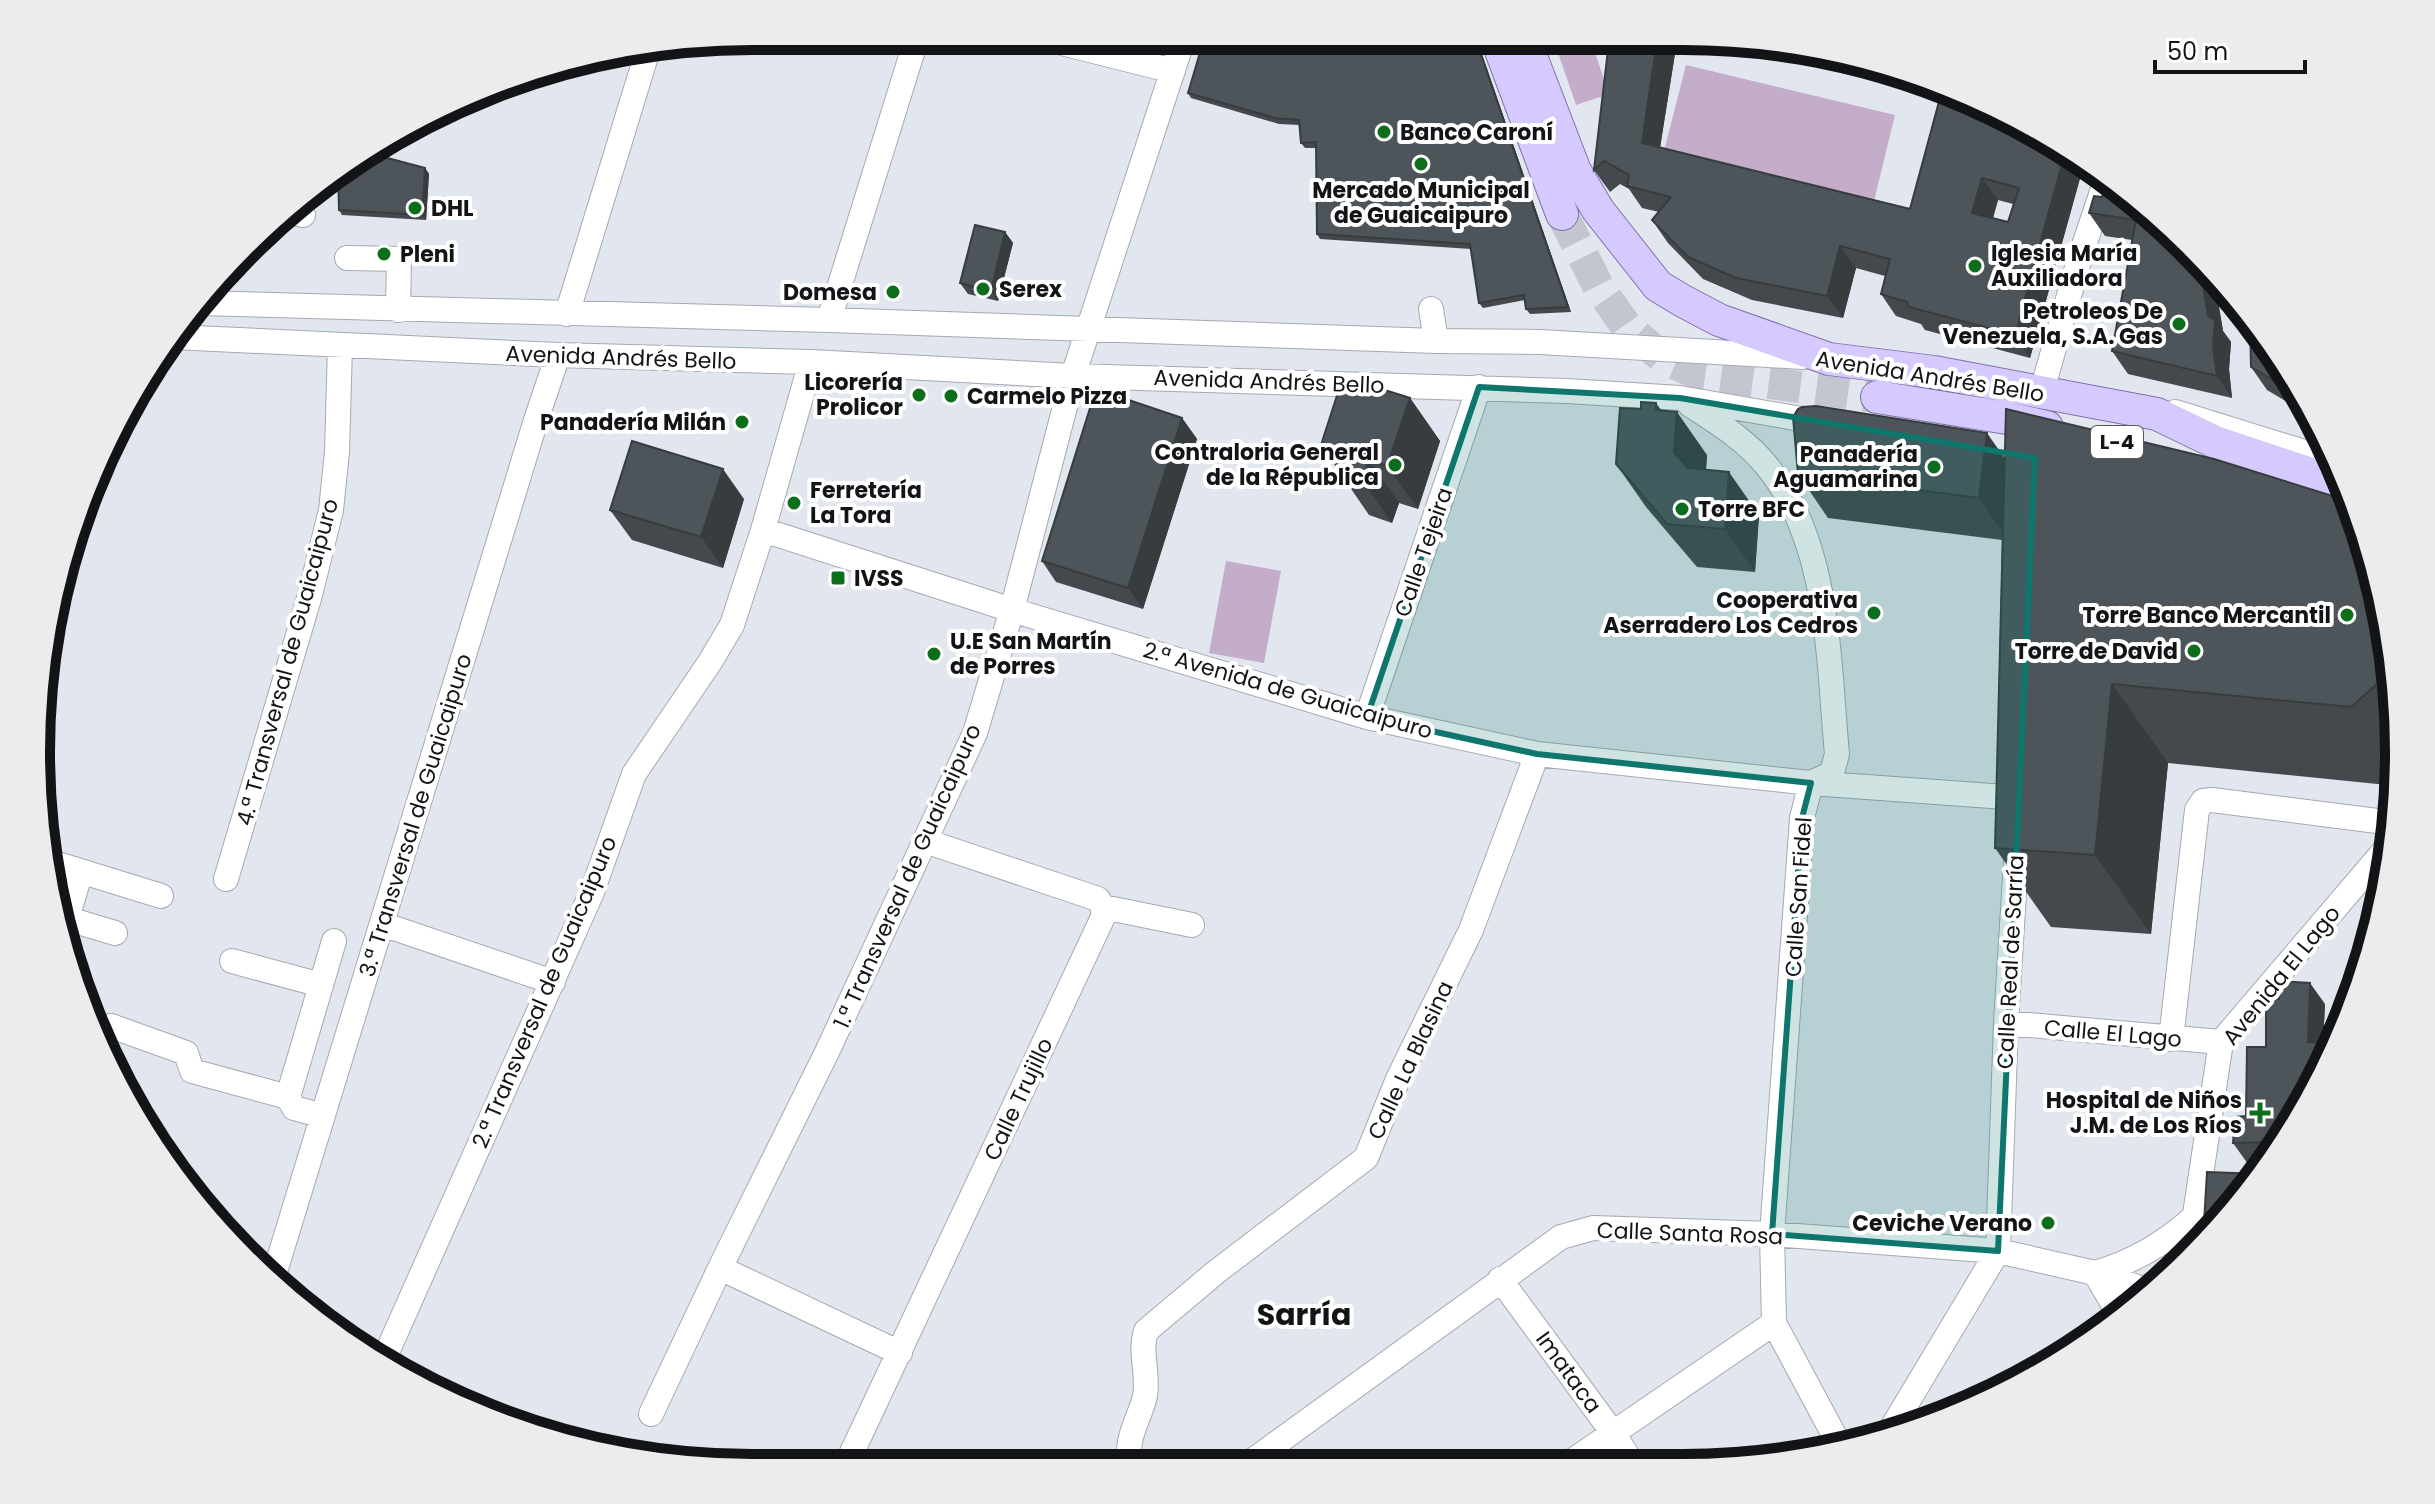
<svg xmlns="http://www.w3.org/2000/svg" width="2435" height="1504" font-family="Poppins,sans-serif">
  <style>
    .green { fill: #c3adc9 }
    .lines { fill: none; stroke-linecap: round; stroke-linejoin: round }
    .major-tunnel { stroke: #c3c6ce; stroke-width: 32; stroke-dasharray: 32 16; stroke-linecap: butt }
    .minor-casing { stroke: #a5a9b1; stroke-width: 26 }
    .major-casing { stroke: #7f72ac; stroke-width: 34 }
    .minor { stroke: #fff; stroke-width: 24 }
    .major { stroke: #d5c9fe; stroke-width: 32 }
    .wall { fill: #43494d; fill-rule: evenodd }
    .shaded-wall { fill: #373c3f }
    .building { fill: #4e555a; stroke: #373c3f; stroke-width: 2; fill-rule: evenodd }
    .marked { fill: #0f766e; fill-opacity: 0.2; stroke: #0f766e; stroke-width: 6; stroke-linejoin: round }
    .poi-dot { fill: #0c6e1b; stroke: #fff; stroke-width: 3 }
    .labels { text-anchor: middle; stroke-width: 8; stroke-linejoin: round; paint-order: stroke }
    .shield { fill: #fff; stroke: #5a5a5d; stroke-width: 2 }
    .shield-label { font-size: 20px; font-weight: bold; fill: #131417 }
    .poi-label { font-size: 22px; font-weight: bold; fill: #131417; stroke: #fff; text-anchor: end }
    .street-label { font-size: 22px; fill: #131417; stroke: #fff }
    .district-label { font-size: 30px; font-weight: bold; fill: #131417; stroke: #fff }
    .rim { fill: none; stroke: #131417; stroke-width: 10 }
  </style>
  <rect width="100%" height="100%" fill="#e2e6ee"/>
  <path class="green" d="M1554,41h37l18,53 -33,11z
    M1686,65l209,50 -22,90 -210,-50z
    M1226,561l55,10 -17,92 -55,-10z"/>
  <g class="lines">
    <path class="major-tunnel" d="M1562,214l36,72 28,40 38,33 35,15 178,23"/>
    <defs>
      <path id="minor" d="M1042,38l131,33
        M294,213l9,2
        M347,258l52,1 -1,51
        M198,303l631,17 607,21 104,1 263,15
        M1431,309l5,32
        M567,314l80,-261
        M829,320l88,-283
        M173,337l385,18 253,7 262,14 494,15 113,7 144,25
        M2043,387l37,-130 27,-80
        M1689,404c27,18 56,35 77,61 64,77 62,194 71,289l-5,19 -21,10 -9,35 -30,416 2,89 67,125
        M2175,412l158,49
        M763,530l249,80 355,107 170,37 274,29 208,15
        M1367,717l112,-330
        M925,841l173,58 5,8
        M51,862l110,34
        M226,879l84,-284 21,-85 6,-58 3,-106
        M1103,907l89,18
        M58,916l57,17
        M67,919l14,-48
        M382,924l171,58
        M232,961l89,24
        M2006,1023l215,19
        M111,1026l75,27 6,18 96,26 6,11 29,8
        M2171,1039l26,-229 6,-9 9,-1 181,23
        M288,1097l46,-156
        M2189,1254l32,-212 169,-198
        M720,1268l180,85
        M2095,1273c39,-11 69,-29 98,-55
        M2095,1273l25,43
        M274,1275l262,-855 22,-65
        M1500,1279l113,154 21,33
        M384,1359l208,-467 42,-118 76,-112 22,-37 31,-95 48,-168
        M651,1414l69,-146 107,-216 148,-319 37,-123 61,-234 110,-337
        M1887,1436l111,-185 8,-228 11,-179
        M847,1463l256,-546v-10
        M1133,1464c-12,-19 8,-48 12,-68 4,-22 -6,-44 1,-65l70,-59 150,-114 32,-79 73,-149 66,-176
        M1248,1464l313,-227 32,-9 179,6 226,17 97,22 57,19
        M1565,1466l209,-143"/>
      <path id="major" d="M1497,40l65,174
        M1525,41l50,130 23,39 60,76 25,15 36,19 110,39 105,13 223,42 58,28 129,43
        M1877,397l130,21 40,9"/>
    </defs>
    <use href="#minor" class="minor-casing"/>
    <use href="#major" class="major-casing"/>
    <use href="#minor" class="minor"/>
    <use href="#major" class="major"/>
  </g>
  <path class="wall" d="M1204,39l273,1 94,272 -41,2 -4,-5 -1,-9 -42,8 -4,-5 -8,-54 -151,-10 -3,-5 -1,-86h-11l-4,-5 -1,-18 -21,-1 -88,-26 -3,-5z
    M1677,41l-17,107 250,61 30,-113 -230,-54h66l181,48 127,74 -54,194 -105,-28 -4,-6 -25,-8 -15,-22 4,-18 -29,-8 -13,50 -91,-18 -49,-21 -35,-36 -16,-23 7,-8 -17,-4 -13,-19 -9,-5 -10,8 -16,-22zM1998,200l15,4 -5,18 -15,-4z
    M425,168l4,6 -3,46 -84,-5 -3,-5z
    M2108,178l108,111 7,42 8,11 -2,27 3,29 -104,-24 -16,-23 20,-111 -27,-4 -16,-23 13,-16z
    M1005,232l8,11 -15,58 -30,-7 -8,-11z
    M2250,319l39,84 -22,-13 -16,-23z
    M2291,390l12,4 10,22 -6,-4z
    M1410,398l30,43 -22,68 -19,-6 -7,20 -23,-8 -48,-70z
    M1661,411l46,44 -1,15 53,45 -4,57 -58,-5 -51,-60 -30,-43z
    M1182,418l15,21 -54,170 -87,-27 -14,-21z
    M2004,458l389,201 4,127 -229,-23 -17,171 -100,-7 -56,-79 7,-308 -174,-22 -30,-44z
    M744,499l-21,69 -91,-28 -22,-30z
    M2325,1004l-2,38 2,27 -59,95h-18l-15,-21 13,-27 20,-69z
    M2251,1188l-41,43 -6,-8z"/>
  <path class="shaded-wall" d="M1476,40h1l94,272 -3,-5z
    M1657,41h20l-20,125 -15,-23z
    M2065,153l19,11 -54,194 -15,-23z
    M425,168l4,6 -3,46 -4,-5z
    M1982,178l16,22 -10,35 -16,-22z
    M1005,232l8,11 -15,58 -7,-10z
    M1840,246l16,22 -13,50 -16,-22z
    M2192,252l4,5 20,32 7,42 8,11 -2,27 3,29 -15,-22 -9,-60z
    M2273,352l16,22v29l-16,-23z
    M1410,398l30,43 -22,68 -31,-43z
    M1656,403l20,28 1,-19 30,43 -3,41 -30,-43 -18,-43z
    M1182,418l15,21 -54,170 -15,-21z
    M1987,433l30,43 -8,65 -30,-43z
    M1369,460l30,43 -7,20 -30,-43z
    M723,469l21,30 -21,69 -22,-31z
    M1729,472l30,43 -4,57 -30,-43z
    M2112,684l56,79 -17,171 -56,-79z
    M2310,983l15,21 -3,59 -14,-21z"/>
  <path class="building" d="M1204,39l272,1 92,267 -42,2 -2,-14 -45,8 -9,-59 -153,-10 -1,-92 -15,1 -2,-23 -24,-2 -87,-25z
    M1609,41h48l-15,102 268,66 33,-122 14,3 108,63 -50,182 -106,-28 -2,-5 -26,-8 9,-35 -50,-13 -13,50 -91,-18 -48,-21 -36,-37 19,-23 -44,-11 2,-11 -25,-14 -10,9zM1982,178l37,10 -11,34 -36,-9z
    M365,152l60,16 -3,47 -83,-5 -1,-38 16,-15z
    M2108,178l11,6 73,68 8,14 8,50 7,4 -2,27 4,29 -105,-25 24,-131 -47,-7 5,-17 8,1z
    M975,225l30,7 -14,59 -31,-8z
    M2250,319l23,33v28l-22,-13z
    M1343,377l67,21 -23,68 -18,-6 -7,20 -24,-8 7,-19 -24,-8z
    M2295,383l8,11 2,4 -14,-8z
    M1096,389l86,29 -54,170 -86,-27z
    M1641,402l15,1v7l21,2 -3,41 14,15 41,4 -4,57 -58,-5 -51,-60 4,-56 21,1z
    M1816,406l171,27 -8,65 -181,-24 -5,-57 5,-8 4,-2z
    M2006,409l208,50 138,43 9,20 32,137v11l-42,37 -239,-23 -17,171 -100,-7z
    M632,441l91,28 -22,68 -91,-27z
    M2279,981l31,2 -2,59 27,1 -10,26 -45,73 -47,1 2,-26 11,-1 1,-69h19v-48h13z
    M2207,1172l53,2 -9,14 -33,35h-14z"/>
  <path class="marked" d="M1479,387l201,11 355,60 -37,793 -226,-17 30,-416 9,-35 -274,-29 -170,-37z"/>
  <g class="poi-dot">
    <circle cx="1384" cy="132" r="8"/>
    <circle cx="1421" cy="164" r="8"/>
    <circle cx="415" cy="208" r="8"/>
    <circle cx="384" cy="254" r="8"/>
    <circle cx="1975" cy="266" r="8"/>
    <circle cx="983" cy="289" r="8"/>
    <circle cx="893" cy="292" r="8"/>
    <circle cx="2179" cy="324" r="8"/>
    <circle cx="919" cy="395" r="8"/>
    <circle cx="951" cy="396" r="8"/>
    <circle cx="742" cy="422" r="8"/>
    <circle cx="1395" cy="465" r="8"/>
    <circle cx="1934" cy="467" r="8"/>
    <circle cx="794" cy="503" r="8"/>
    <circle cx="1682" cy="509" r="8"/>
    <rect x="830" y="570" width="16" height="16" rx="4"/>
    <circle cx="1874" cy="613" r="8"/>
    <circle cx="2347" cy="615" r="8"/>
    <circle cx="2194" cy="651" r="8"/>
    <circle cx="934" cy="654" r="8"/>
    <path d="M2256 1101h8v8h8v8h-8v8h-8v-8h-8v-8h8z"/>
    <circle cx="2048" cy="1223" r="8"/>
  </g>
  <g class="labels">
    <rect class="shield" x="2091" y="426" width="52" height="32" rx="6"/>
    <g class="shield-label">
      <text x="2117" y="449">L-4</text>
    </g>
    <g class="poi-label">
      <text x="1400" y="140" text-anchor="start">Banco Caroní</text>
      <text x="1421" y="198" text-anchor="middle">Mercado Municipal<tspan x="1421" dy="25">de Guaicaipuro</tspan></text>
      <text x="431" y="216" text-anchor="start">DHL</text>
      <text x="1991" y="261" text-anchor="start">Iglesia María<tspan x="1991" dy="25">Auxiliadora</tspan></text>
      <text x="400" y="262" text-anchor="start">Pleni</text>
      <text x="999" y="297" text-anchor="start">Serex</text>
      <text x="877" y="300">Domesa</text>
      <text x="2163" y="319">Petroleos De<tspan x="2163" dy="25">Venezuela, S.A. Gas</tspan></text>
      <text x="903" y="390">Licorería<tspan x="903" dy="25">Prolicor</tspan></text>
      <text x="967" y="404" text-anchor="start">Carmelo Pizza</text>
      <text x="726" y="430">Panadería Milán</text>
      <text x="1379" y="460">Contraloria General<tspan x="1379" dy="25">de la Républica</tspan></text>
      <text x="1918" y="462">Panadería<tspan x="1918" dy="25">Aguamarina</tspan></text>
      <text x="810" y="498" text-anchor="start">Ferretería<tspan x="810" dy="25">La Tora</tspan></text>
      <text x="1698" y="517" text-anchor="start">Torre BFC</text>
      <text x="854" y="586" text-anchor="start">IVSS</text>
      <text x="1858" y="608">Cooperativa<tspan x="1858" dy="25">Aserradero Los Cedros</tspan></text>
      <text x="2331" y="623">Torre Banco Mercantil</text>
      <text x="950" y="649" text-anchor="start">U.E San Martín<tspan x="950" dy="25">de Porres</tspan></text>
      <text x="2178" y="659">Torre de David</text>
      <text x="2242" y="1108">Hospital de Niños<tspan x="2242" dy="25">J.M. de Los Ríos</tspan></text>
      <text x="2032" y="1231">Ceviche Verano</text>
    </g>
    <g class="street-label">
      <text transform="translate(621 357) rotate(2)" y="8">Avenida Andrés Bello</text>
      <text transform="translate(1930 376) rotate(9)" y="8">Avenida Andrés Bello</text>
      <text transform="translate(1269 381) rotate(2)" y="8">Avenida Andrés Bello</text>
      <text transform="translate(1423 552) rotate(-71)" y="8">Calle Tejeira</text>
      <text transform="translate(287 662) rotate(-75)" y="8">4.ª Transversal de Guaicaipuro</text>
      <text transform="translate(1288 690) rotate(16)" y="8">2.ª Avenida de Guaicaipuro</text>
      <text transform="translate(415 815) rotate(-73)" y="8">3.ª Transversal de Guaicaipuro</text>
      <text transform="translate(907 876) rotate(-66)" y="8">1.ª Transversal de Guaicaipuro</text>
      <text transform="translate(1798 897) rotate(-86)" y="8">Calle San Fidel</text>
      <text transform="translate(2010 962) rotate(-87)" y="8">Calle Real de Sarría</text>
      <text transform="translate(2281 975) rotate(-51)" y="8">Avenida El Lago</text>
      <text transform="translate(544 992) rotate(-67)" y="8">2.ª Transversal de Guaicaipuro</text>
      <text transform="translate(2113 1033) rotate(5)" y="8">Calle El Lago</text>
      <text transform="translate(1410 1060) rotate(-65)" y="8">Calle La Blasina</text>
      <text transform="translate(1018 1099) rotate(-65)" y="8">Calle Trujillo</text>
      <text transform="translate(1690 1233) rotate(2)" y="8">Calle Santa Rosa</text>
      <text transform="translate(1569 1372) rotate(54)" y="8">Imataca</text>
    </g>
    <g class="district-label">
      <text x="1304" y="1325">Sarría</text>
    </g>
  </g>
  <path d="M0 0H2435V1504H0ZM752 50H1683A702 702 0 0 1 2385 752V752A702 702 0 0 1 1683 1454H752A702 702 0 0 1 50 752V752A702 702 0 0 1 752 50Z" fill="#ececec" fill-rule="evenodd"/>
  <path class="rim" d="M752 50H1683A702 702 0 0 1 2385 752V752A702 702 0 0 1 1683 1454H752A702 702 0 0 1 50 752V752A702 702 0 0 1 752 50Z"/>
  <path d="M2155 60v12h150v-12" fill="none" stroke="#131417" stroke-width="4"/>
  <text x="2167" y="60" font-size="24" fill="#131417" stroke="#ffffff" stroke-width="6" paint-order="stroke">50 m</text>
</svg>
